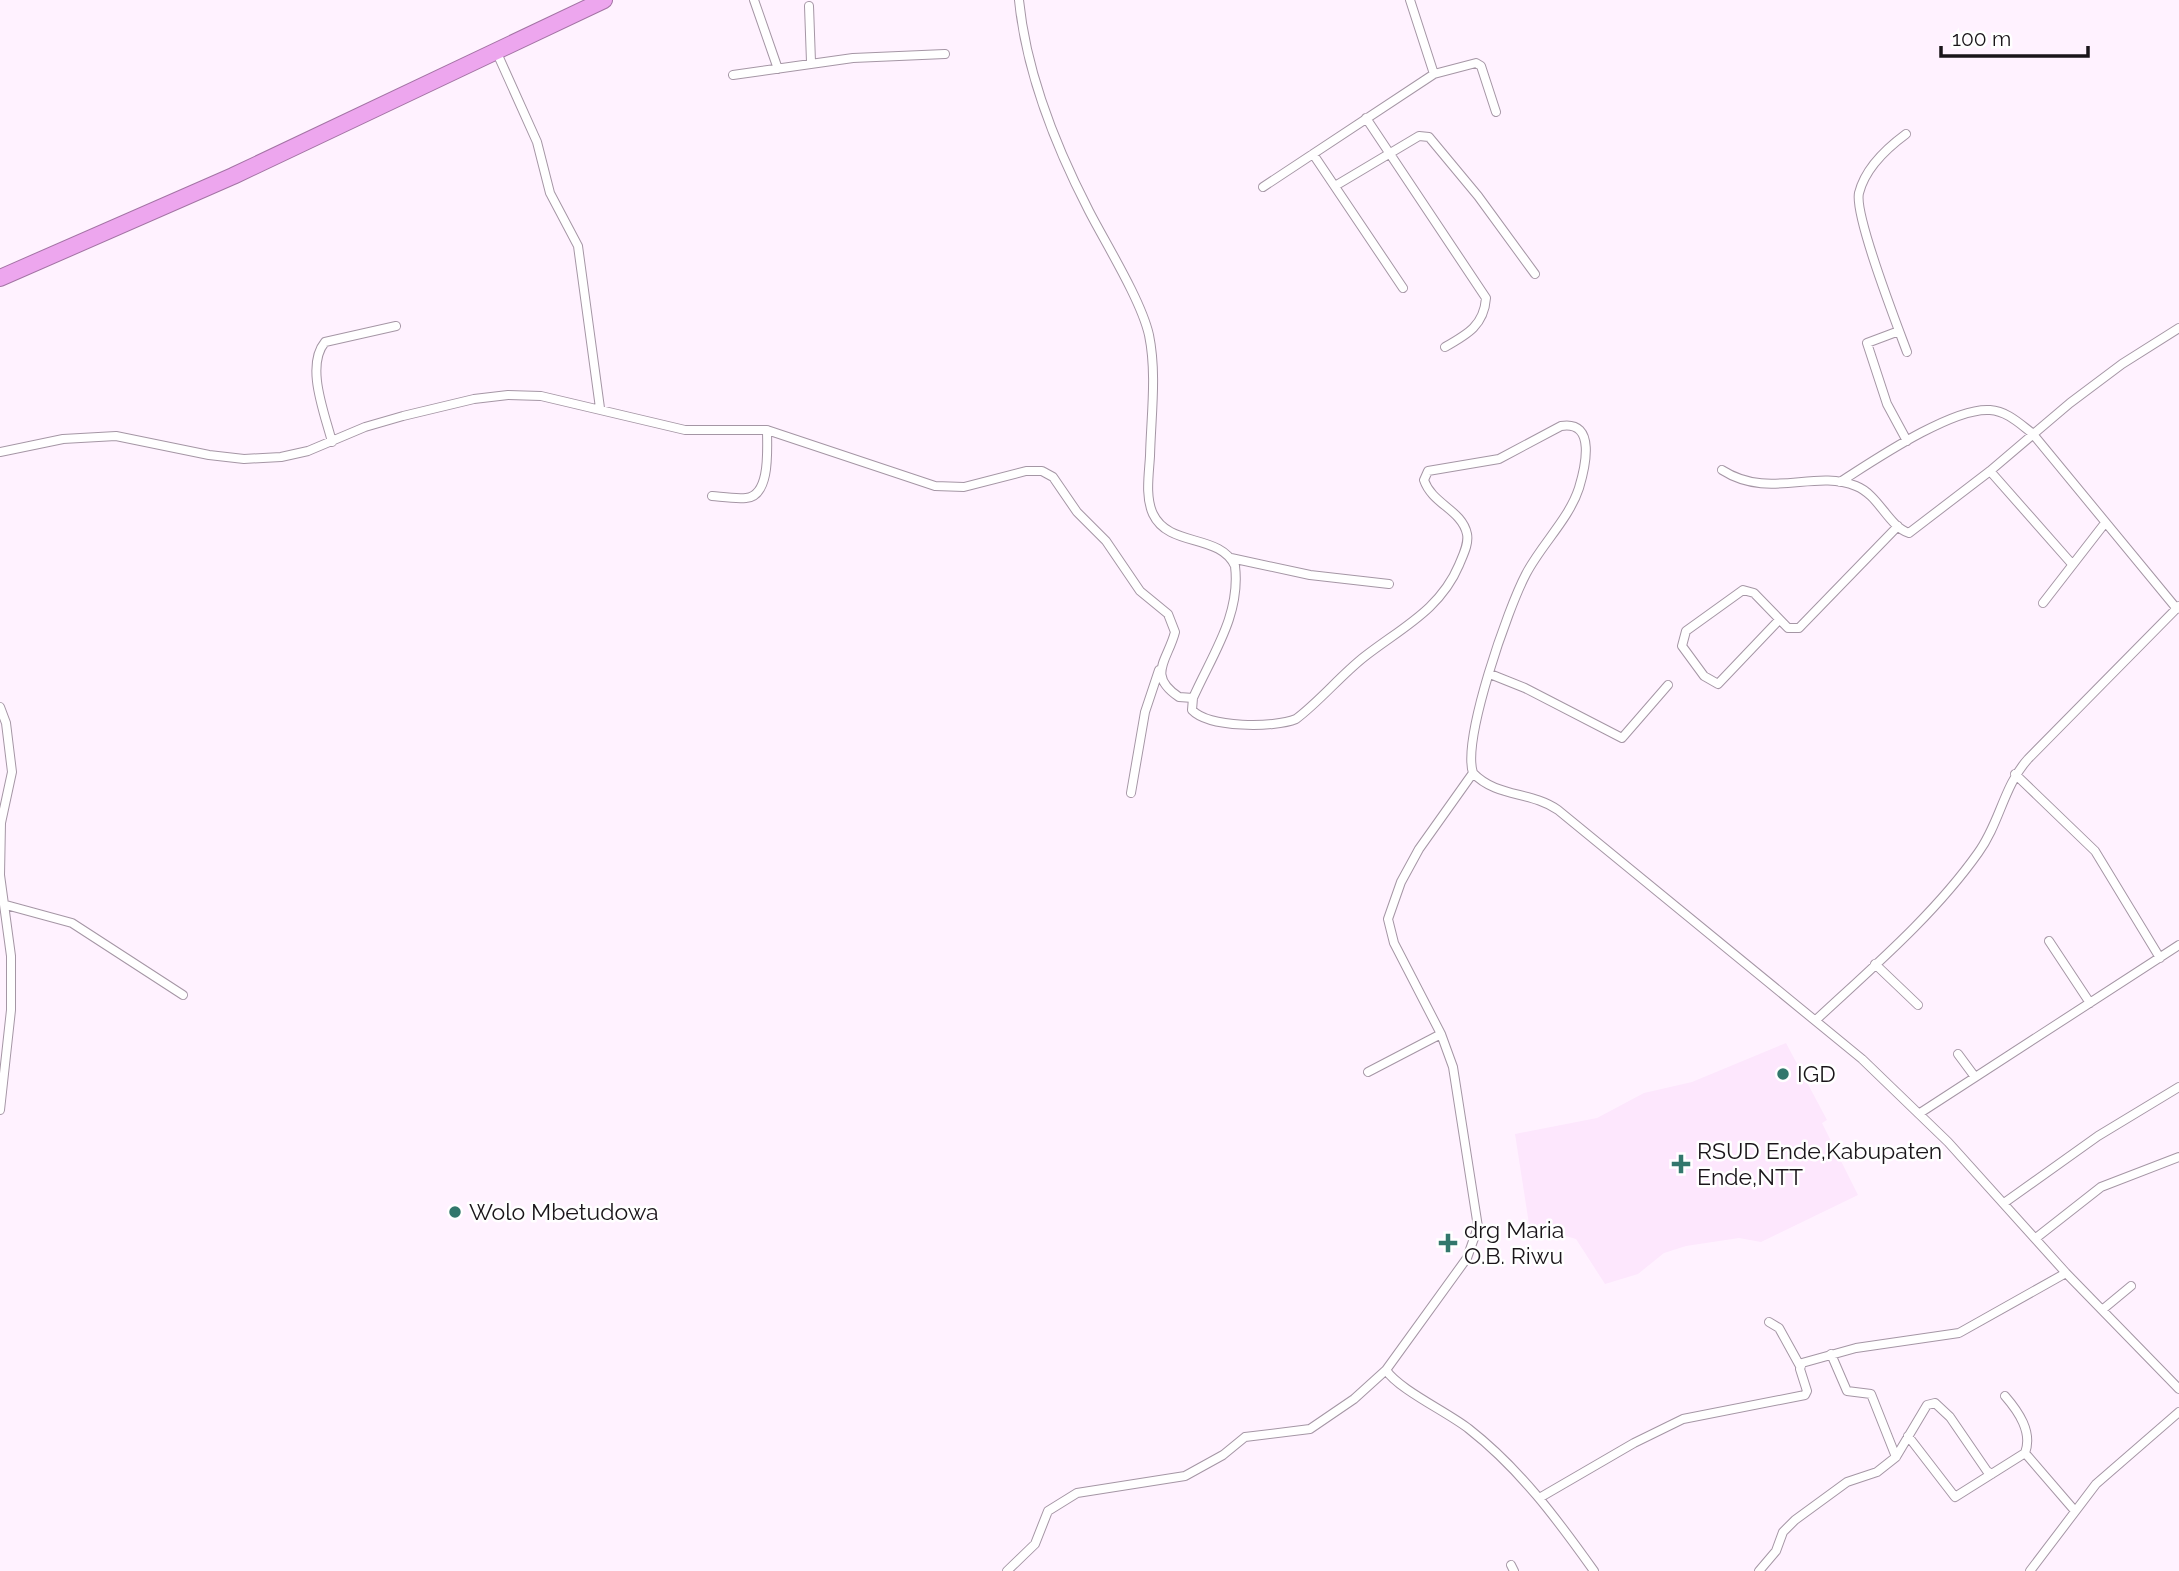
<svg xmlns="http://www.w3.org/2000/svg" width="2179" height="1571" font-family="Raleway,sans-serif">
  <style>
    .built { fill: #fde7fd }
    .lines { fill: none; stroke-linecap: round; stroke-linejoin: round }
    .street-casing { stroke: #a596a5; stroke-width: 10 }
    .highway-casing { stroke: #a373a4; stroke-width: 18 }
    .street { stroke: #fff; stroke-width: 8 }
    .highway { stroke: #eda6ee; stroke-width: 16 }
    .poi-dot { fill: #32776c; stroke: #fff; stroke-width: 2.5 }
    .labels { text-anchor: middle; stroke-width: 5; stroke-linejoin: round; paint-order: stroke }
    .poi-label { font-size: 23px; fill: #1a151a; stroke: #fff; text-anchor: start }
  </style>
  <rect width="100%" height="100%" fill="#fff2ff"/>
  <path class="built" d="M1786,1043l41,77 -5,3 36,72 -97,47 -22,-4 -53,8 -22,7 -26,21 -33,10 -29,-45 -17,-5 -28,3 -16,-103 82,-16 47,-25 48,-11z"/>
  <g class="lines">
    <defs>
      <path id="street" d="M754,0l24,69
        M1019,0c7,71 37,147 70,211 17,33 52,89 60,124 8,39 2,81 1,121 -1,18 -5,41 3,58 16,34 67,19 82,52 6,49 -23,89 -42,132l-1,12c17,18 82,18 104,9 24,-18 44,-43 68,-62 37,-29 76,-47 95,-92 4,-10 10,-21 8,-31 -5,-24 -35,-30 -43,-54l4,-9 71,-12 62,-33c36,-6 24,42 18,62 -10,31 -38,57 -53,86 -18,34 -64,165 -53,199 24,25 58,18 85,37l304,249 86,83 118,131 113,116
        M1410,0l24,74
        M809,6l2,56
        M497,53l40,89 13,51 28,53 22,162
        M733,75l120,-17 92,-4
        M1366,118l120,180c-2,27 -18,36 -41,49
        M1906,134c-19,14 -41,35 -47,59 -5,22 38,132 48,159
        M1313,154l90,134
        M1335,186l84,-50 10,1 49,59 57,78
        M1263,187l171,-113 42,-11 5,3 15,46
        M1899,331l-32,12 20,61 20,37
        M332,442c-7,-28 -27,-76 -7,-100l71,-16
        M0,452l63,-13 53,-3 93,19 35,4 37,-2 27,-6 57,-24 38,-11 71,-17 34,-4 33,1 144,34h82l168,56 29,1 62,-16h16l11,6 24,35 29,29 34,50 28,23 7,18c-7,28 -29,43 4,65l14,1
        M1722,470c47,30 92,-1 134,16 23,9 32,40 53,47l81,-62 80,-68 52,-39 57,-36
        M1990,471l82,93
        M1840,482c33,-21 112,-75 150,-72 17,1 30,14 42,23l145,176
        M712,496c11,1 23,3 34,2 25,-2 21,-50 21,-68
        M1231,558l79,17 79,9
        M2043,603l62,-80
        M1779,620l-61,64 -14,-8 -22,-30 4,-15 57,-41 11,3 34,35h11l99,-102
        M1490,674l35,14 97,50 46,-53
        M0,707l6,16 6,49 -11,51 -1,52 11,81v54l-11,100
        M1473,773l-54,76 -18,33 -13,37 6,24 47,91 12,33 25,160 -11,31 -81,112c12,19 63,43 83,59 51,40 88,90 125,142
        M2015,774l80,77 65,107
        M1131,793l14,-81 14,-42
        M6,905l66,18 111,72
        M2049,941l41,62
        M1875,964l43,41
        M1817,1019c56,-52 117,-104 161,-166 22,-30 25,-66 50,-94l151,-153
        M1958,1054l17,23
        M1368,1072l73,-38
        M1920,1113l259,-168
        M2004,1203l94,-67 81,-49
        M2036,1238l65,-51 78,-30
        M2102,1310l29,-24
        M1769,1322l10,6 21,38
        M1831,1354l16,37 24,3 25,63
        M2005,1396c13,15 28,36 20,57
        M1908,1436l47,61 70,-44 50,58
        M1541,1497l93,-54 49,-24 122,-24 2,-4 -7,-22 2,-6 54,-15 103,-15 107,-60
        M1511,1565l3,6
        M1007,1571l28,-27 13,-33 29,-18 108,-17 38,-21 22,-18 65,-8 44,-30 32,-29
        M1759,1571l17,-20 7,-19 12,-12 52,-38 30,-10 19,-15 31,-52 8,-2 15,14 37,54 5,3
        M2030,1571l66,-87 83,-72"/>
      <path id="highway" d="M0,278l233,-102 371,-176"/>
    </defs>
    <use href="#street" class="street-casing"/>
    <use href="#highway" class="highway-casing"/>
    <use href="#street" class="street"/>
    <use href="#highway" class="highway"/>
  </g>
  <g class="poi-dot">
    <circle cx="1783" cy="1074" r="7"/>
    <path d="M1677.5 1153.5h7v7h7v7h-7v7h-7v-7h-7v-7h7z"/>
    <circle cx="455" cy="1212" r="7"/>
    <path d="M1444.5 1232.5h7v7h7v7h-7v7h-7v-7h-7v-7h7z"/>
  </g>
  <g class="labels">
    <g class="poi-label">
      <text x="1797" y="1082">IGD</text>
      <text x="1697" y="1159">RSUD Ende,Kabupaten<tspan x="1697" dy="26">Ende,NTT</tspan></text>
      <text x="469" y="1220">Wolo Mbetudowa</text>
      <text x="1464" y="1238">drg Maria<tspan x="1464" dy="26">O.B. Riwu</tspan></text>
    </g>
  </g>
  <path d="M1941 46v10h147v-10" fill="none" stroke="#1a151a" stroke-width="3.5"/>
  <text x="1952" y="46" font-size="21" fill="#1a151a" stroke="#ffffff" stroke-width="5" paint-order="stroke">100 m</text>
</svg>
